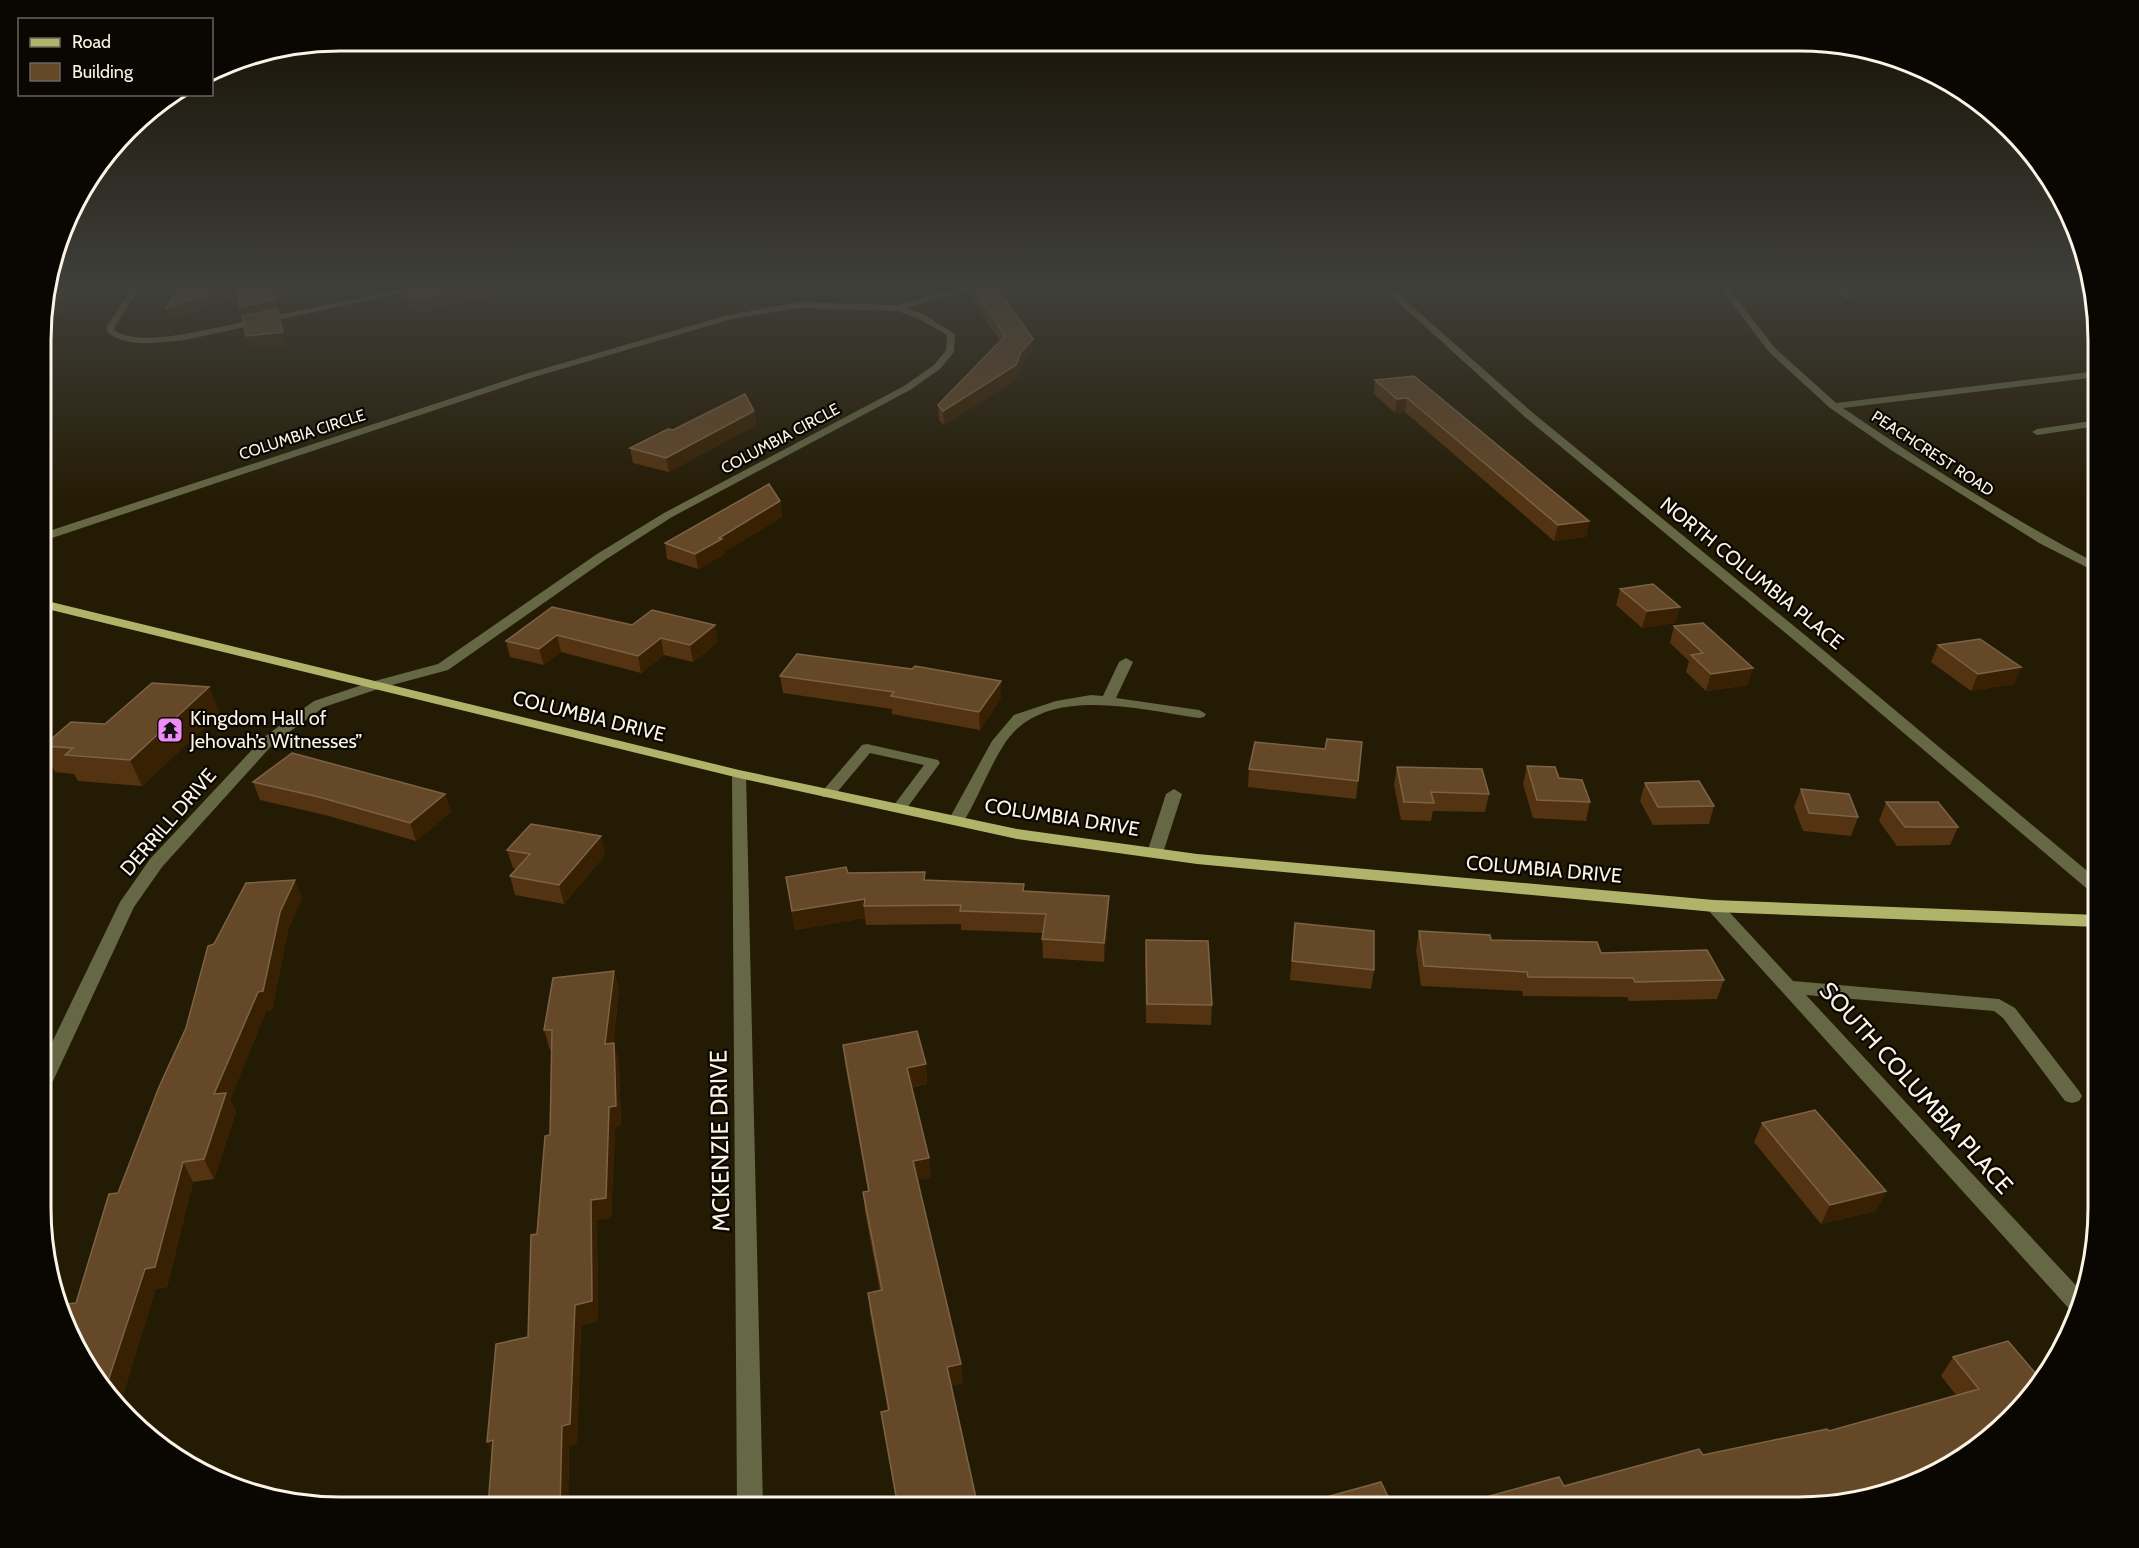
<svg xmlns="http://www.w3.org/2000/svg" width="2139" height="1548" font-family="Cabin,sans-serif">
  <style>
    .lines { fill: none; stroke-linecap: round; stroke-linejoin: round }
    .minor { fill: #656745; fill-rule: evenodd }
    .major { fill: #b0b46a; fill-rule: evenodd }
    .wall { fill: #533311 }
    .shaded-wall { fill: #382102 }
    .building { fill: #654828; stroke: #7c6346; stroke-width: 1.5 }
    .labels { text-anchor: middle; stroke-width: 4.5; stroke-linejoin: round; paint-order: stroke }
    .far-street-label { font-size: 16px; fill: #fbf4e6; stroke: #0a0601 }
    .street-label { font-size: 20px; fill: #fbf4e6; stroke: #0a0601 }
    .poi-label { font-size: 20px; fill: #fbf4e6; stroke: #0a0601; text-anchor: start }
    .near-street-label { font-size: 24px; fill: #fbf4e6; stroke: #0a0601 }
    .rim { fill: none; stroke: #fbf4e6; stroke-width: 3 }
  </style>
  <rect width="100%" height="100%" fill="#241b04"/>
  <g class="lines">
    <path class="minor" d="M134,285h8l-27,41v5c22,11 47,6 70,3l239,-49h15l-254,55c-24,2 -58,9 -78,-8v-6z
      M970,285h13l-76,23 16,6 32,20 -1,18 -14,17 -30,21 -238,127 -67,43 -157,110 -67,18 -57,19 -50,36 -112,124 -28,40 -81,174 -3,5 -7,2v-27l77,-159 30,-43 114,-122 50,-36 57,-19 67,-18 159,-110 67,-41 240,-127 30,-21 12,-15 1,-15 -30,-17 -20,-7 -98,-3 -67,11 -201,59 -488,163v-8l482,-159 203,-59 71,-13 99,3z
      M1379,285h9l145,128 289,236 276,231v14l-6,-1 -280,-238 -287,-238z
      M1718,285h8l49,63 61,55 262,-32v6l-255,31c82,56 167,110 255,156v9l-59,-30 -148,-93 -61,-42 -61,-56z
      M1834,285h8l11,12 -7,2z
      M2098,420v6l-61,9 -5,-3 5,-3z
      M1126,658l7,4 -17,36 83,12 7,4 -2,3 -5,1c-59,-8 -154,-35 -194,25 -17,26 -27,56 -43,81h-12l-2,-3 44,-80 22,-26 42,-14 35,-6 12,1 16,-34z
      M867,744l71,16 2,3 -36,49h-10l-3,-3 33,-44 -54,-12 -37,44h-10l-3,-3 42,-49z
      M739,770l7,4 17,733h-26l-5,-733z
      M1174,789l8,5 -19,59 -2,4h-12l-2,-4 19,-59z
      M1714,900l6,2 73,79 206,18 16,9 64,83 3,5 -3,5 -7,2 -7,-2 -62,-83 -9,-7 -188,-16 277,298 -5,21 -6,-2 -364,-402 -2,-4 2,-4z"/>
    <path class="major" d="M43,600l696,170 278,59 180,25 517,46 384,15v12l-384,-15 -517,-48 -180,-25 -278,-61 -696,-170z"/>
  </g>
  <path class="wall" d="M392,285h136l-1,4 -109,23 -16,-17 -2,-7h-4z
    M1059,285h27l-18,4z
    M974,289l59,63 -12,13 -4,14 -73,46 -5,-5 -1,-15 62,-64 -26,-39z
    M1414,376l175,145 -3,16 -32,4 -149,-129 -10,1 -21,-19 1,-14z
    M754,411l2,14 -87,47 -36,-9 -3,-15 43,-18z
    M780,501l2,16 -58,35 1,2 -27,15 -31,-10 -2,-16z
    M1620,589l60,18 -5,16 -33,5 -26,-23z
    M632,625l86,17 -25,20 -29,-7 -23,18 -80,-21 -17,13 -34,-8 -4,-16z
    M1674,626l74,59 -42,6 -20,-19 3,-11 -19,-18z
    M1938,645l83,22 -7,17 -43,7 -40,-29z
    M780,676l221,5v17l-21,32 -88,-16v-5l-109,-16z
    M220,713l-78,73 -64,-5 -4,-7 -19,-2 -12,-25v-2l62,-21z
    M1527,766l32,12 31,24 -4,19 -53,-3 -10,-34z
    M1397,767l92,27 -4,18 -52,-1 -2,10 -30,-1 -7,-35z
    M1249,769l109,12 -2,18 -108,-12z
    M253,782l192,12 6,18 -35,29 -91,-26 -65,-15z
    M1645,783l69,23 -5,18 -56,1 -13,-24z
    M1801,789l57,28 -7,19 -48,-5 -9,-24z
    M1886,802l72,25 -8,18 -53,1 -18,-25z
    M601,836l4,19 -41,49 -49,-9 -5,-19 6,-7 -3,-1 -6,-18z
    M925,872v8l99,4v7l85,5v19l-5,47 -61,-4 -1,-19 1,-6 -82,-3v-6l-95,1 -1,-7 -70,12 -9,-53 62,-4z
    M302,898l-14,32 -16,80 -6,1 -36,89 6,12 -22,67 -21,3 -26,105 -91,16 42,-110 68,-165 28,-84z
    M1295,923l79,47 -3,19 -81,-9z
    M1419,931l182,22 123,27 -7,19 -88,2 -2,-4 -104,-1 -1,-5 -101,-5 -5,-36z
    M1146,940l66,65 -1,20 -65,-2 -1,-64z
    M614,971l5,19 -6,53 6,19 2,63 -6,2 -4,91 -14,2 1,101 -17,4 -4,119 -8,2 -1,61h-80l40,-170 9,-103 13,-99 1,-85h-1l-6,-20z
    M843,1045l83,19 1,20 -15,3 19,91 -14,2 44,184 2,19 -12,3 27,121h-81l-16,-95 7,-1 -18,-98 -2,-20 12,-2 -15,-79 -2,-20 5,-1 -23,-127z
    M1762,1123l124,68 -10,20 -55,13 -67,-82z
    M1953,1357l89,24 -243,127 -343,-1 1,-2 107,-19 139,-31 126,-24 127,-36 -15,-19z"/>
  <path class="shaded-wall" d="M67,285h15l-31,38 -8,1v-14z
    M236,285l4,12 -70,23 -4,-12z
    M281,285h28l-3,8 -31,6 12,46 -37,4 -4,-13 -2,-16 -4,-13 31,-20z
    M395,285h4l1,3h-4z
    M484,285h44l-1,4 -109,23 -4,-13z
    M1068,285h18l-18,4z
    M1033,339v13l-12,13 -4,14 -73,46 -1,-14 78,-59z
    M1407,398l-2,14 -10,1 2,-14z
    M754,411l2,14 -87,47 -3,-14z
    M780,501l2,16 -58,35 1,2 -27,15 -3,-15 24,-16z
    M1589,521l-3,16 -32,4 4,-16z
    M1680,607l-5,16 -33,5 5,-17z
    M715,625l3,17 -25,20 -3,-17z
    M557,635l4,17 -17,13 -5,-16z
    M661,638l3,17 -23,18 -3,-17z
    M2021,667l-7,17 -43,7 7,-17z
    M1753,668l-5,17 -42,6 5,-17z
    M1001,681v17l-21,32 -1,-18z
    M209,687l11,26 -78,73 -12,-26z
    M445,794l6,18 -35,29 -6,-18z
    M601,836l4,19 -41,49 -5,-19z
    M295,880l7,18 -14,32 -16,80 -6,1 -36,89 6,12 -22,67 -10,-20 10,-65 66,-182z
    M1109,896v19l-5,47v-19z
    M865,899l-1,7 1,12 -70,12 -3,-19z
    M614,971l5,19 -9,74 -5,-20z
    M614,1043l5,19 2,63 -6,2 -4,91 -14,2 1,101 -17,4 -4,119 -8,2 -1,61h-8l2,-81 13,-121 16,-105 18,-93z
    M926,1064l1,20 -18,3 -2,-19z
    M929,1158l2,20 -16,3 -2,-20z
    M183,1162l10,20 -26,105 -11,2 -35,114 -15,-16 39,-118z
    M1886,1191l-10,20 -55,13 9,-19z
    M961,1364l2,19 -15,4 -1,-20z
    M493,1440l2,21 -8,-19z
    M1935,1474l-3,2 -56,21 -9,2 3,-6z"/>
  <path class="building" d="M48,285h19l-21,25h-3v-9z
    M181,285h100l-10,2 3,13 -34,7 -4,-22 -70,23z
    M401,285h83l-70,14z
    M980,285h15l38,54 -12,13 -5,13 -73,46 -5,-6 67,-69 -31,-47z
    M277,309l6,23 -37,4 -4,-20z
    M1414,376l175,145 -31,4 -151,-127 -10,1 -22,-19z
    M745,394l9,17 -88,47 -36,-10 38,-19 5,1z
    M769,484l11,17 -61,37 3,1 -27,15 -30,-11z
    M1653,584l27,23 -33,4 -27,-22z
    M552,607l80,18 20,-15 63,15 -25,20 -29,-7 -23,18 -81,-21 -18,14 -33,-8z
    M1703,623l50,45 -42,6 -20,-19 12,-2 -29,-27z
    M1980,639l41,28 -43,7 -40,-29z
    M797,654l115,15 3,-3 86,15 -22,31 -88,-16 3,-4 -114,-16z
    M152,683l57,4 -79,73 -65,-5 8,-7 -30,-2 28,-24 34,2z
    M1327,739l35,3 -4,39 -109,-12 6,-27 70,7z
    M292,753l153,41 -35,29 -91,-26 -66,-15z
    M1527,766l28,1 4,11 23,2 8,22 -53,-2z
    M1397,767l85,2 7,25 -58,-2 3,11 -30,-1z
    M1699,781l15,25 -56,1 -13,-24z
    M1801,789l48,5 9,23 -49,-4z
    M1886,802h52l20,25h-53z
    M531,824l70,12 -42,49 -49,-9 20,-22 -23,-4z
    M846,867l2,6 77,-1 -1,8 100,4 -1,7 86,5 -5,47 -62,-4 4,-25 -86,-3 1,-6 -97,1 1,-7 -73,12 -6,-34z
    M295,880l-15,32 -17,79 -5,1 -44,102 12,-1 -22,66 -21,3 -28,105 -10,2 -39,118 -26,-30 -16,-47 2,-6 10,-1 33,-109 9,-1 41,-106 27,-59 22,-82 6,-2 32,-61z
    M1295,923l79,8v39l-82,-9z
    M1419,931l71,4 1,5 106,2 4,11 106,-3 17,30 -89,2 -2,-4 -105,-1 -1,-5 -103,-6z
    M1146,940l62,1 4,64 -65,-1z
    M614,971l-9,73 9,-1 2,63 -7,1 -3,91 -15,2 1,101 -17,4 -5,119 -8,2 -2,81h-72l5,-67 -6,2 9,-98 32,-7 3,-102 6,-1 8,-98 5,-1 2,-105h-8l9,-52z
    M917,1031l9,33 -19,4 22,90 -16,3 48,203 -14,3 31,140h-80l-17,-95 8,-2 -21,-117 14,-3 -19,-98 6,-1 -26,-146z
    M1815,1110l71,81 -56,14 -68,-82z
    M2008,1341l34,40 -6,10 -40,42 -61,41 -65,19 3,5 -74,10 -341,-1 -1,-2 102,-28 5,9 135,-37 4,6 124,-26 2,2 150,-42 -26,-32z
    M1381,1482l12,25h-78l-3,-6z"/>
  <linearGradient id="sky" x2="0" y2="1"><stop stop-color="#140f02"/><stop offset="0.57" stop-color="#3f3f3a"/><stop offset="1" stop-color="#3f3f3a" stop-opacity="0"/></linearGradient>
  <rect width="2139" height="502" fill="url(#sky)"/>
  <defs>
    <symbol id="temple-square" viewBox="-11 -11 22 22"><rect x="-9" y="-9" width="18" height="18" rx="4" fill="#ef8bf7" stroke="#0a0601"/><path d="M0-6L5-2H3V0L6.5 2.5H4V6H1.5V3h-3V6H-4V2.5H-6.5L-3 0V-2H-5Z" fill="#111"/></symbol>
  </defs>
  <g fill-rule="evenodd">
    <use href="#temple-square" x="155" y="715" width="30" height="30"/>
  </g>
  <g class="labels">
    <g class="far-street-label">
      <text transform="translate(302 434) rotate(-18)" y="6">COLUMBIA CIRCLE</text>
      <text transform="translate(780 438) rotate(-28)" y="6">COLUMBIA CIRCLE</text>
      <text transform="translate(1933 453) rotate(33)" y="6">PEACHCREST ROAD</text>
    </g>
    <g class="street-label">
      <text transform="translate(1752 573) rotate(39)" y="7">NORTH COLUMBIA PLACE</text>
      <text transform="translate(589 716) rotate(14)" y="7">COLUMBIA DRIVE</text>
      <text transform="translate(1062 817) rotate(9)" y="7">COLUMBIA DRIVE</text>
      <text transform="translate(168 822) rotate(-49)" y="7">DERRILL DRIVE</text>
      <text transform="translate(1544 869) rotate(5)" y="7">COLUMBIA DRIVE</text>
    </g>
    <g class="poi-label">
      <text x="190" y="725">Kingdom Hall of<tspan x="190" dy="23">Jehovah’s Witnesses”</tspan></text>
    </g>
    <g class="near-street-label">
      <text transform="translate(1916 1088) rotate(48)" y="8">SOUTH COLUMBIA PLACE</text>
      <text transform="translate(720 1141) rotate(-91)" y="8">MCKENZIE DRIVE</text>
    </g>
  </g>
  <path d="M0 0H2139V1548H0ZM340 51H1799A289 289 0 0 1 2088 340V1208A289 289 0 0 1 1799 1497H340A289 289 0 0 1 51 1208V340A289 289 0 0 1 340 51Z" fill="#0a0601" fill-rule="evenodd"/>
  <path class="rim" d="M340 51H1799A289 289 0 0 1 2088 340V1208A289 289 0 0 1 1799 1497H340A289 289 0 0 1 51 1208V340A289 289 0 0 1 340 51Z"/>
  <rect x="18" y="18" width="195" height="78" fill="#0a0601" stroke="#6a655d" stroke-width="1.5"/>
  <rect x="30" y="38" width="30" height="9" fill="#b0b46a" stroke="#6a655d" stroke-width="1.5"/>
  <text x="72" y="48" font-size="18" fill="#fbf4e6">Road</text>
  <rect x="30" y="63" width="30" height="18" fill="#654828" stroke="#6a655d" stroke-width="1.5"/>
  <text x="72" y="78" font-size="18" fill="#fbf4e6">Building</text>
</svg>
